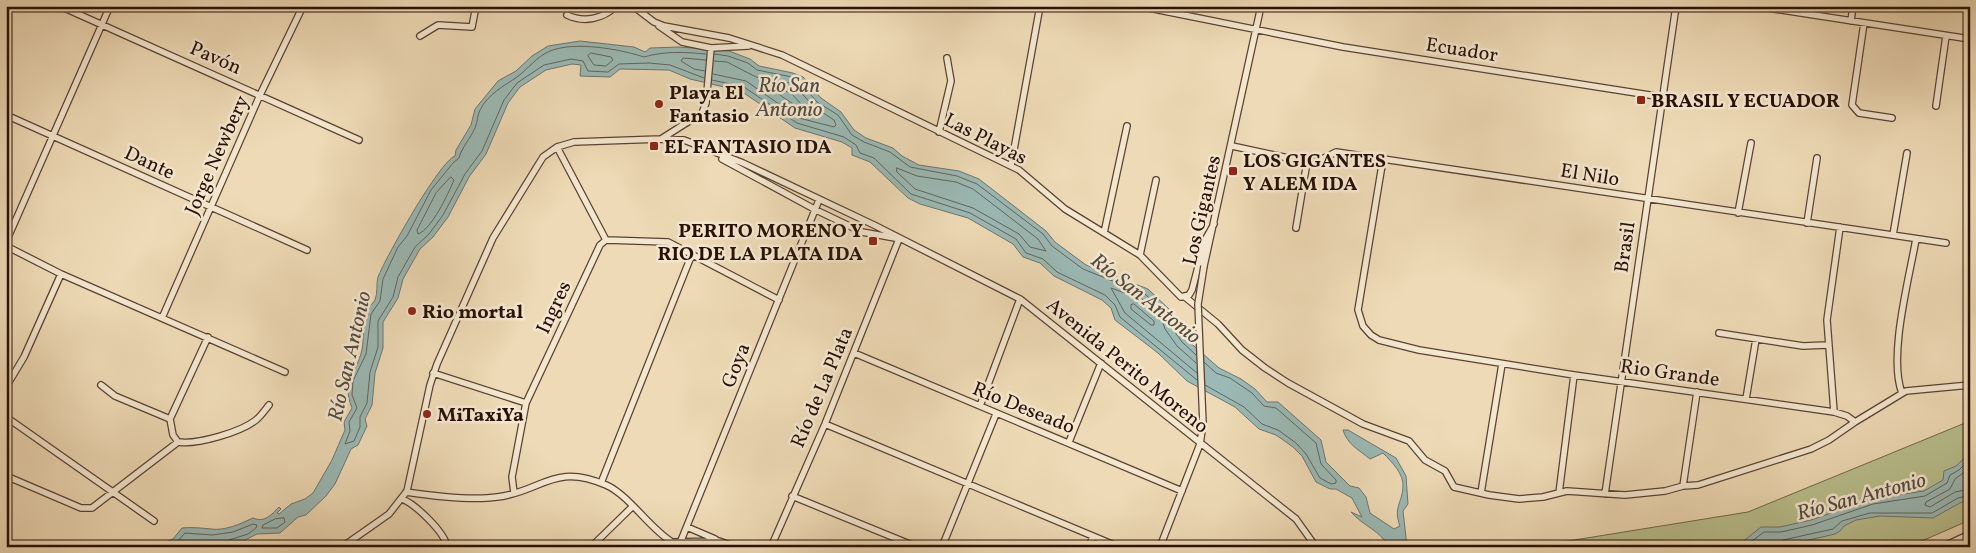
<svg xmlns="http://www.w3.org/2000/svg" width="1976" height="553" font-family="Vollkorn,serif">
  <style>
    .green { fill: #b9bf8d; stroke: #71684a }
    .water { fill: #9bb9b5; stroke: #6d756f }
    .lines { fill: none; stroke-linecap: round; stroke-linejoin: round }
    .shore { stroke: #62645e; stroke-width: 1 }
    .minor-casing { stroke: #5a4232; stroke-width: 8 }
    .minor { stroke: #f4e7d0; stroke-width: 5.5 }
    .minor-bridge-casing { stroke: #5a4232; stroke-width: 8; stroke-linecap: butt }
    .minor-bridge { stroke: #f4e7d0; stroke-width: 5.5 }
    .poi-dot { fill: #8f2418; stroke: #f4e7d0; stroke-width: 2 }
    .labels { text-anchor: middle; stroke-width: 5; stroke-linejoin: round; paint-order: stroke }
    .street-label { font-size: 20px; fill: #291006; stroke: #f4e7d0 }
    .poi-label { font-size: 20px; font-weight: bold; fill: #291006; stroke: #f4e7d0; text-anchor: start }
    .water-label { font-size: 21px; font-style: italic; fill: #514b43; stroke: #f4e7d0 }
  </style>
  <rect width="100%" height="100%" fill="#eedab6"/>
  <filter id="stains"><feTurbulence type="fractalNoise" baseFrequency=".004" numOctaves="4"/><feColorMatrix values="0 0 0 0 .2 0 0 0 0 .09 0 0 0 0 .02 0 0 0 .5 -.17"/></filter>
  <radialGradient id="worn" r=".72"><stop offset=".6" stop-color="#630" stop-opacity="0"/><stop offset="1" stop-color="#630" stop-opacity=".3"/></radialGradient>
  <path class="green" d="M1970,421v99l-62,27h-385v-3l45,-3 180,-29z"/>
  <path class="water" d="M580,41l54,6 11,5 5,-4 29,-1 50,4 21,8 9,7 34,7 10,4 18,21 20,14 13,18 12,8 27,10 9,8 17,9 40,6 20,8 67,52 9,11 31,23 62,24 23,22 4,12 11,16 33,29 22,11 14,10 12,13h11l43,38 5,22 24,24 9,2 7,9 4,16 24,16 6,-3c-7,-18 2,-23 3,-39 1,-13 -11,-25 -20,-34l-13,6c-11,-9 -23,-15 -27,-29h5l48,28 10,18 2,28 -5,7 4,36h-18c-8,-16 -26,-21 -38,-35l11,5 -10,-19 -16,-9h-6l-14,-7 -14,-26 -9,-9 -17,-12 -17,-6 -24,-22 -48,-26 -29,-28 -43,-33 -4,-12 -9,-8 -48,-24 -14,-13 -17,-6 -10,-13 -45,-26 -48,-14 -12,-6 -38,-36 -18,-7v-7l-10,-6 -47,-14 -54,-37 -51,-12 -21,-9 -49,-1 -10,8 -30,-1 1,-11 -9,-1 -26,6 -26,17 -12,16 -22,51 -17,23 -21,40 -15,20 -13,12 -17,30 -5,19 -15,24v26l-8,25 -3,32 -7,14 2,7 -9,19 -7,4 -16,35 -9,12 -20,19 -8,2 -18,16 -23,1 -26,13h-78l20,-8 9,-11c10,-1 19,0 29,1 14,2 29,-5 42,-11 12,5 18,-3 26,-11l2,2 -4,4 2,1 12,-10 14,-5 8,-6 19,-33 13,-30 -1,-8 8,-14c-11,-28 4,-33 10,-58 2,-11 1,-29 4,-38 1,-4 7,-8 9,-12 3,-7 1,-16 3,-23 8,-20 61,-115 77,-121l1,-6 15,-25 4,-16 23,-28 18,-10 16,-15 16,-10z
    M1970,453v47l-10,3 -27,15 -53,-2 -24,4 -12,6 -4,5 -5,3 -56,13h-89l34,-6 17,2 20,-16h19l31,-7 61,-21 52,-8 19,-11 1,-9 12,-5z"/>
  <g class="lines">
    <path class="shore" d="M591,53l20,4 2,3 -7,6 -12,-1 -6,-9z
      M714,54l14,2 20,7 9,7 35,7 7,4 18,21 21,13 14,20 12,7 26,10 20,15 47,9 20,8 66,50 9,12 31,23 62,25 21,20 4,11 12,17 14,13
      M705,71l-11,-2 -13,-8 2,-3 23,2
      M713,74l33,7 53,37 35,9 2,-2 -2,-5 -20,-13 -18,-20 -6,-4 -34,-6 -29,-15 -13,-1
      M704,78l-34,-13 -21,-2 -30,1 -11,8 -20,-1 -5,-10 -12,-2 -27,6 -27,18 -13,17 -22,51 -17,23 -22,41 -14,19 -14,13 -17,30 -5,20 -15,24v26l-8,25 -3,31 -7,14v10l-6,14 -9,3 5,-13 -1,-9 8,-14 -5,-13 1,-14 13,-27 5,-40 9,-13 3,-22 15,-32 9,-11 24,-46 22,-27 6,-5c3,-11 11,-19 16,-30 3,-6 2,-13 5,-18 8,-16 24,-24 37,-33 11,-8 19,-20 33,-26 25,-10 69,-2 94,6 20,-6 41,-5 62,-3
      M712,80l32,7 53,36 47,14 12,8 4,8 14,5 37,36 59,19 46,26 10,14 17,6 14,13 48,23 10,10 5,12 77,63
      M779,89l12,4 11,12v3h-3l-22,-15 -1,-2z
      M897,168l20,8 39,6 17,7 65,50 8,12 -16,-4 -11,-13 -46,-26 -58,-19 -18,-17z
      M451,177l3,3c-6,14 -22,49 -36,54l-1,-4 19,-37z
      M1134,304l20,17v4h-3l-20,-16v-4z
      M1204,362l12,11 14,5 22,15 12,13 12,2 40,35 5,21 15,16v3l-5,1 -11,-6 -14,-24 -10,-11 -18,-13 -16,-6 -18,-17 -39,-22
      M1196,363l-19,-17 -12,-17 -4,-12 -19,-18 -31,-11 14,25 72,60
      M1970,468l-15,11 -5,10 -24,13 -1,3 5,2 25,-15 15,-3
      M284,518l1,4 -8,6h-15l1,-3 12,-6z
      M165,547l11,-4 9,-10 27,2 21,-3 20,-8 4,1 -1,3 -8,6 -19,6 -2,7
      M1744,547l20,-15h17l31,-7 61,-21 52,-8 22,-13 3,-8 9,-5 11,-11
      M1779,547l4,-7 50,-11 9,-8 28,-8h62l26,-15 12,-3"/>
    <defs>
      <path id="minor" d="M60,6l299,134
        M633,6l21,16 10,4 65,12 53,17 237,115 46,39 75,46 41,42 8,-2 3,-5 13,-50 9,-16
        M1139,6l204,41 319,50
        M1755,6l215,33
        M567,15c17,8 36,4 49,-9
        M1851,21l2,-15
        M1864,23l-12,82 7,8 33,5
        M659,26l23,16 29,6
        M420,36l18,-11 34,2 4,-21
        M1936,106l10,-70
        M6,115l301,135
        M939,132l12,-51 -4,-23
        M661,139l41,-26 4,-10 5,-55 37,-2
        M1232,146l75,16 11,-1 18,-9 610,91
        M557,147l49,93
        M722,159l94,51 46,22 33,6
        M1383,159l-25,151 5,16 8,9 8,5 40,10 155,25 260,37 13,4 8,6 51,-31 64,-6
        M1011,166l29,-160
        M1738,213l13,-70
        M1807,223l10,-65
        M1296,228l11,-66
        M1104,233l23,-107
        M1893,235l14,-82
        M606,240l62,2 111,58
        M6,242l104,-236
        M6,246l55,28 224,98
        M1140,255l16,-75
        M1204,266l57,-260
        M1185,297l33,27 24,26 23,18 23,15 75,41 46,17 16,19 20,11 9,16 35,8 30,4 24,-2 24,-6 58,4 40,-4 18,-5 15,-1 113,-36 18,-9 26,-18
        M162,318l98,-223 43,-89
        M1719,333l84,13 24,-1
        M854,353l328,138
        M433,373l93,30
        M101,385l14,11 55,23 3,16 5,7c19,3 63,-10 78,-22 5,-4 9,-10 13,-15
        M6,387l18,-30 37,-83
        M1902,393c-14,-36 7,-114 14,-154
        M1746,399l10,-60
        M980,406l40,-107
        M1834,412l-7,-92 13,-93
        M6,417l148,104
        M170,419l38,-82
        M825,424l294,123
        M1069,442l32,-79
        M6,476l75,32h11l86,-66
        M601,483l91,-229
        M1683,486l14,-94
        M406,492c27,4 64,9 91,5 45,-5 56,-35 109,-12 23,10 44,44 66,57l47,-1 17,6
        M514,493l-2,-16 14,-74 74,-158 6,-5
        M1481,493l21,-129
        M1559,493l15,-118
        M1605,494l71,-488
        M792,496l125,51
        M402,499c13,5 43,33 45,48
        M687,527l28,12
        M680,543l139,-343
        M342,547l47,-33 18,-23 23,-106 7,-21 56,-126 50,-81 14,-10 17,-5 87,-3 23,1 59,23 131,62 146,74 276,220 20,28
        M591,547l41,-40
        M771,547l54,-123 74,-185
        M942,547l54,-133
        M1089,547l4,-11
        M1160,547l40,-103 3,-20
        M1942,547l28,-13
        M1962,547l8,-4"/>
    </defs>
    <use href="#minor" class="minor-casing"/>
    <use href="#minor" class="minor"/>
    <defs>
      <path id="minor-bridge" d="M1203,424l-5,-120 6,-38"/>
    </defs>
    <use href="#minor-bridge" class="minor-bridge-casing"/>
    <use href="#minor-bridge" class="minor-bridge"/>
  </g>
  <g class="poi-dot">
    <rect x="1636" y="95" width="10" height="10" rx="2.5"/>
    <circle cx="659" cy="104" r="5"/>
    <rect x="649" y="141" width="10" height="10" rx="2.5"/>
    <rect x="1228" y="166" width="10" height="10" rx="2.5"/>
    <rect x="868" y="236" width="10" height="10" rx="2.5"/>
    <circle cx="412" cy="311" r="5"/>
    <circle cx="427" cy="414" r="5"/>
  </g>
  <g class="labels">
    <g class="street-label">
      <text transform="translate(1462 49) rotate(9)" y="7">Ecuador</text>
      <text transform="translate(216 57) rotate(24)" y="7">Pavón</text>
      <text transform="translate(986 138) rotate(27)" y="7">Las Playas</text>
      <text transform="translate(216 155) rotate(-66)" y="7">Jorge Newbery</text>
      <text transform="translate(150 162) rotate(25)" y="7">Dante</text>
      <text transform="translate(1590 174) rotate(9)" y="7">El Nilo</text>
      <text transform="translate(1201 210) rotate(-77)" y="7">Los Gigantes</text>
      <text transform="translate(1624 247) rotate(-82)" y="7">Brasil</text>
      <text transform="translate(553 307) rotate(-65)" y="7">Ingres</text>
      <text transform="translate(735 365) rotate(-68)" y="7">Goya</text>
      <text transform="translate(1128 365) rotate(39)" y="7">Avenida Perito Moreno</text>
      <text transform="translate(1670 372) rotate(8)" y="7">Rio Grande</text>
      <text transform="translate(821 387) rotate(-67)" y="7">Río de La Plata</text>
      <text transform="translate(1024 407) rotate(22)" y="7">Río Deseado</text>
    </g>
    <g class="poi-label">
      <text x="669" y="99">Playa El<tspan x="669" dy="23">Fantasio</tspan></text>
      <text x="1651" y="107">BRASIL Y ECUADOR</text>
      <text x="664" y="153">EL FANTASIO IDA</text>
      <text x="1243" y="167">LOS GIGANTES<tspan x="1243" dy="23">Y ALEM IDA</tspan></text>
      <text x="863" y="237" text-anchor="end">PERITO MORENO Y<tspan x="863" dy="23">RIO DE LA PLATA IDA</tspan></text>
      <text x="422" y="318">Rio mortal</text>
      <text x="437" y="421">MiTaxiYa</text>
    </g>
    <g class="water-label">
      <text x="789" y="92">Río San<tspan x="789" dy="24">Antonio</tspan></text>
      <text transform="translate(1146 298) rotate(38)" y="7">Río San Antonio</text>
      <text transform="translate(349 356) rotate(-77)" y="7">Río San Antonio</text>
      <text transform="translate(1861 496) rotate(-15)" y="7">Río San Antonio</text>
    </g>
  </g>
  <rect width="1976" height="553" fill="none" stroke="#eedab6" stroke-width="25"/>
  <rect x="8" y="8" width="1961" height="538" fill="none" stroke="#291006" stroke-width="2.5"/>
  <rect x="12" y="12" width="1951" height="528" fill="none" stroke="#291006"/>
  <rect width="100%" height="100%" filter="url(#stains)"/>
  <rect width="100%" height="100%" fill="url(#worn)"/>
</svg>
